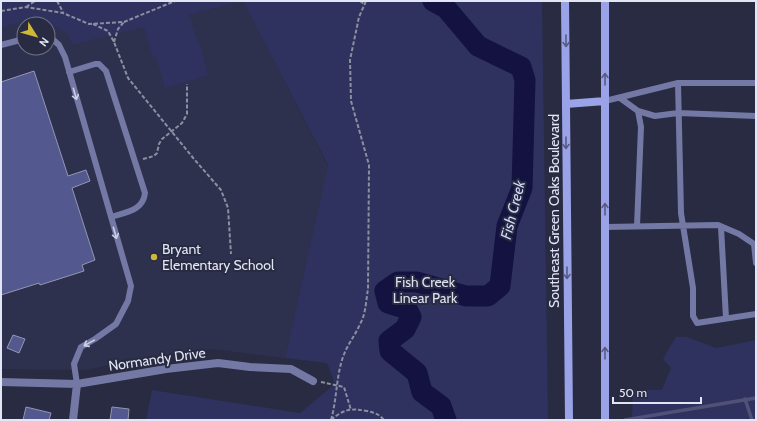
<svg xmlns="http://www.w3.org/2000/svg" width="757" height="421" font-family="Cabin,sans-serif">
  <style>
    .built { fill: #2e314e }
    .green { fill: #2f325e }
    .lines { fill: none; stroke-linecap: round; stroke-linejoin: round }
    .stream { stroke: #515177; stroke-width: 3.5 }
    .river { stroke: #131241; stroke-width: 21 }
    .building { fill: #53588e; stroke: #9297b3 }
    .path { stroke: #8c8fa1; stroke-width: 2; stroke-dasharray: 4 2; stroke-linecap: butt }
    .service { stroke: #7379a4; stroke-width: 6 }
    .minor { stroke: #7379a4; stroke-width: 8 }
    .secondary { stroke: #9ba3e8; stroke-width: 8 }
    .oneway { stroke: #565b84 }
    .oneway2 { stroke: #cccfe4 }
    .poi-dot { fill: #d0b837; stroke: #282b41; stroke-width: 1.5 }
    .labels { text-anchor: middle; stroke-width: 4; stroke-linejoin: round; paint-order: stroke }
    .street-label { font-size: 14px; fill: #e2e5f4; stroke: #282b41 }
    .poi-label { font-size: 14px; fill: #e2e5f4; stroke: #282b41; text-anchor: start }
    .park-label { font-size: 14px; fill: #dde0f1; stroke: #282b41 }
    .water-label { font-size: 15px; font-style: italic; fill: #d4dafc; stroke: #282b41 }
  </style>
  <rect width="100%" height="100%" fill="#282b41"/>
  <path class="built" d="M243,1l85,165 -43,192 -72,-9 -57,7 -71,14 -84,-1v-341l38,-12 3,8h-18v24h24v-22h5l16,8 3,11z"/>
  <path class="green" d="M1,1h242l-54,14 9,28h2l8,32 -43,13 -9,-31 -3,1 -9,-31 -72,18 -4,-11 -15,-8h-5v-2h-6l-3,-7 -38,11z
    M243,1h299l6,419h-402l6,-30 148,23 35,-29 -8,-21 -42,-5 43,-193z
    M676,337h11l29,11 40,-8v80h-124l1,-30h29l9,-22 -8,-9z"/>
  <g class="lines">
    <path class="stream" d="M745,399l7,21
      M625,420l131,-22"/>
    <path class="river" d="M433,1l13,7 32,38 43,21 4,13 -3,108 -15,38 -7,60 -12,10h-22l-49,-14h-19l-13,9 3,12 19,6 4,8 -6,12 -16,12 1,10 27,22 5,19 19,14 5,14"/>
  </g>
  <path class="building" d="M34,71l34,105 18,-6 4,11 -18,7 23,72 -13,5 2,6 -44,14 -1,-2 -38,12v-213z
    M13,335l12,4 -6,14 -12,-5z
    M26,407l25,6 -2,7h-26z
    M112,407l17,2 -1,11h-18z"/>
  <g class="lines">
    <path class="path" d="M57,1l6,11
      M360,1l4,3
      M26,7l9,-6
      M1,11l25,-4 37,6 26,11 35,-2 51,-21
      M93,24l15,7 6,11 14,36 66,81 27,31 7,18 3,46
      M114,42l4,-13 6,-7
      M143,159l11,-3 3,-3 2,-9 3,-5 20,-16 5,-9v-30
      M321,382l23,5 7,23
      M331,420c6,-21 5,-43 12,-63 4,-12 12,-21 17,-33 6,-10 6,-24 8,-35l1,-124 -18,-64 -1,-41 9,-43 7,-16
      M331,420c13,-11 20,-12 36,-9 8,2 12,3 17,9"/>
    <path class="service" d="M48,35l11,10 6,12 66,229 -3,15 -12,23 -21,15 -14,8 -7,17 3,20
      M1,45l23,-6
      M69,72l26,-8h4l7,7 39,122c-2,18 -19,19 -34,24
      M678,83l3,130 12,75v28l4,7 59,-9
      M620,98l18,13 17,5 23,-3 78,3
      M605,101l73,-18h78
      M637,226l4,-99 -3,-16
      M605,227l113,-2 21,9 15,10 2,19
      M721,227l5,91"/>
    <path class="minor" d="M1,382l76,2 89,-15 52,-6 32,4 41,2 22,12
      M73,420l4,-36"/>
    <path class="secondary" d="M565,1l4,419
      M566,104l39,-3
      M605,420v-419"/>
  </g>
  <defs><path id="oneway-shaft" d="M-6 0H5M1.5-3L5.5 0L1.5 3" fill="none" stroke-width="1.6" stroke-linecap="round" stroke-linejoin="round"/></defs>
  <g class="oneway">
    <use href="#oneway-shaft" transform="translate(566 41) rotate(89)"/>
    <use href="#oneway-shaft" transform="translate(605 79) rotate(-90)"/>
    <use href="#oneway-shaft" transform="translate(566 143) rotate(90)"/>
    <use href="#oneway-shaft" transform="translate(605 209) rotate(-90)"/>
    <use href="#oneway-shaft" transform="translate(567 273) rotate(90)"/>
    <use href="#oneway-shaft" transform="translate(605 353) rotate(-90)"/>
  </g>
  <g class="oneway2">
    <use href="#oneway-shaft" transform="translate(75 94) rotate(74)"/>
    <use href="#oneway-shaft" transform="translate(115 233) rotate(74)"/>
    <use href="#oneway-shaft" transform="translate(89 343) rotate(151)"/>
  </g>
  <circle class="poi-dot" cx="154" cy="257" r="4"/>
  <g class="labels">
    <g class="street-label">
      <text transform="translate(554 211) rotate(-90)" y="5">Southeast Green Oaks Boulevard</text>
      <text transform="translate(157 359) rotate(-8)" y="5">Normandy Drive</text>
    </g>
    <g class="poi-label">
      <text x="162" y="254">Bryant<tspan x="162" dy="16">Elementary School</tspan></text>
    </g>
    <g class="park-label">
      <text x="425" y="287">Fish Creek<tspan x="425" dy="16">Linear Park</tspan></text>
    </g>
    <g class="water-label">
      <text transform="translate(513 210) rotate(-76)" y="5">Fish Creek</text>
    </g>
  </g>
  <rect width="757" height="421" fill="none" stroke="#e2e5f4" stroke-width="4"/>
  <g transform="translate(36 36) rotate(127)"><circle r="19" fill="#282b41" stroke="#727589"/>
  <path d="M0-3L7 15L0 10L-7 15Z" fill="#d0b837"/>
  <text y="-6" font-size="11" font-weight="bold" text-anchor="middle" fill="#e2e5f4">N</text>
  </g>
  <path d="M613 397v6h88v-6" fill="none" stroke="#e2e5f4" stroke-width="2"/>
  <text x="619" y="397" font-size="12" fill="#e2e5f4" stroke="#282b41" stroke-width="3" paint-order="stroke">50 m</text>
</svg>
